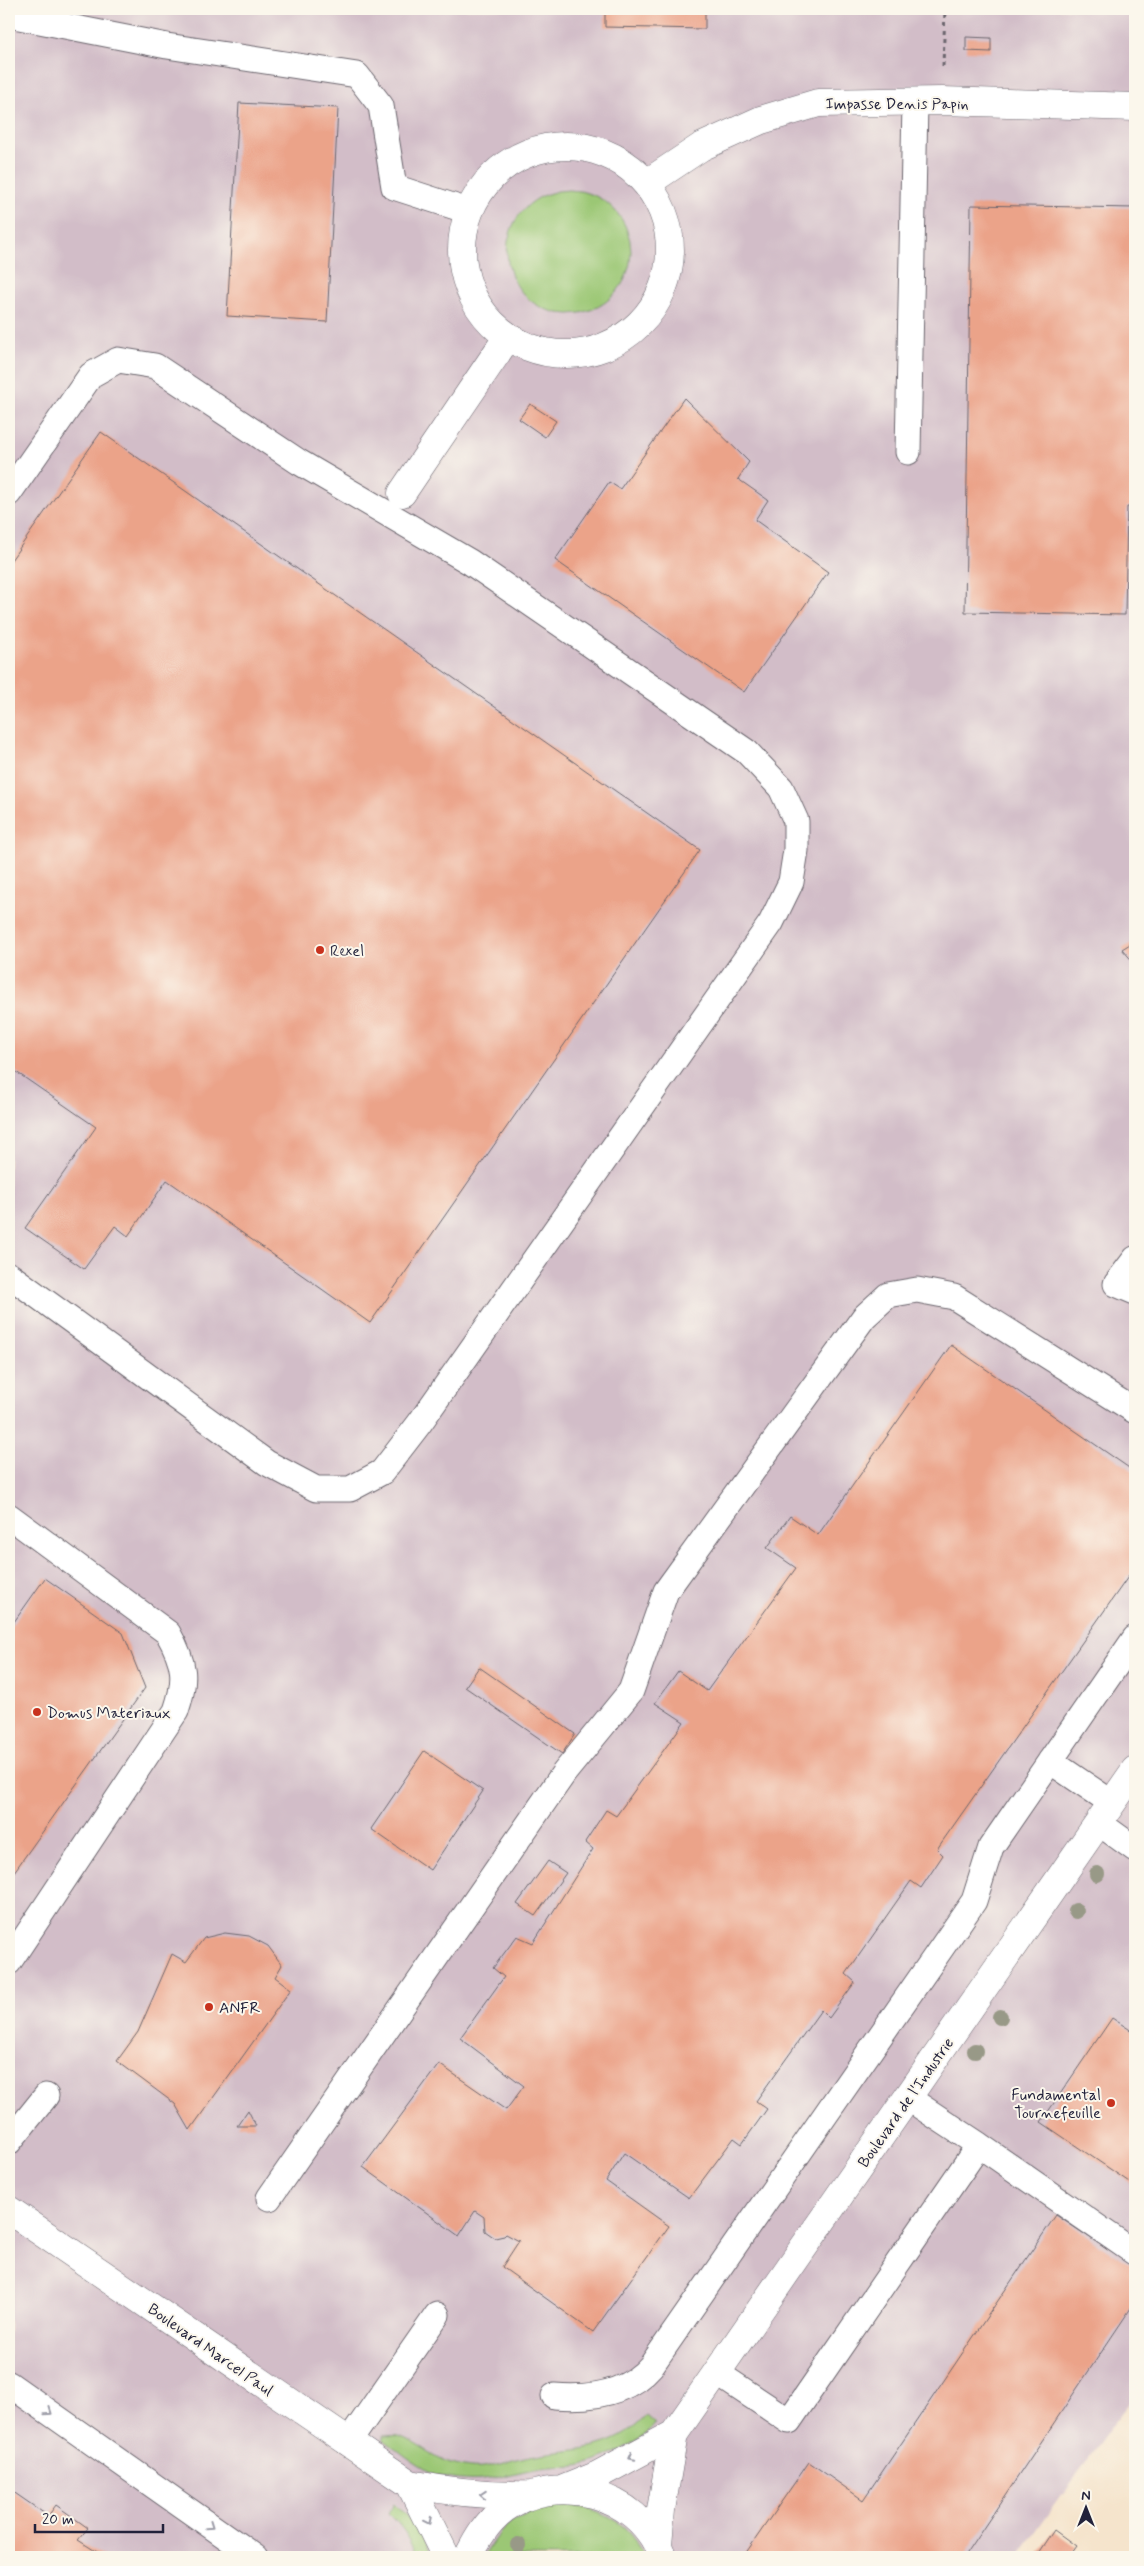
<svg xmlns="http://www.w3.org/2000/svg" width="1144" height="2566" font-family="Mynerve,sans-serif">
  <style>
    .industrial { fill: #d2bdc8 }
    .green { fill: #9bc774; stroke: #5e7458 }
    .building { fill: #eba389 }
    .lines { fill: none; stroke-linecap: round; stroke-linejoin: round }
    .service-casing { stroke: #6c666e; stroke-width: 27 }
    .minor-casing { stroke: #6c666e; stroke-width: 29 }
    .path { stroke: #6c666e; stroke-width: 3; stroke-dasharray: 4 4; stroke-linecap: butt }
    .service { stroke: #fff; stroke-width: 25 }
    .minor { stroke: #fff; stroke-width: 28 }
    .tree { fill: #989987 }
    .oneway { stroke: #9c9ca7 }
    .poi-dot { fill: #c8321e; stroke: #fbf7ec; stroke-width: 2 }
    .labels { text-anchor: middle; stroke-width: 4; stroke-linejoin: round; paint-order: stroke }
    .street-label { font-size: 16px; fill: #22223b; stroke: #fbf7ec }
    .poi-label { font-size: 16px; fill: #22223b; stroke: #fbf7ec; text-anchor: start }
  </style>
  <rect width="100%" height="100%" fill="#fbf7ec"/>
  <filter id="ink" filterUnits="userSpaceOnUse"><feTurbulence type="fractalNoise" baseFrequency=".02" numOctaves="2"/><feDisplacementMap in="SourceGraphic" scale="10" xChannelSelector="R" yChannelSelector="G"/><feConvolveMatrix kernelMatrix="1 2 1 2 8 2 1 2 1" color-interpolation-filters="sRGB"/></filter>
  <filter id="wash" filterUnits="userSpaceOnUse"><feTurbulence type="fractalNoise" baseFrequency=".0096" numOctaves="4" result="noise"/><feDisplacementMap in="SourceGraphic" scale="20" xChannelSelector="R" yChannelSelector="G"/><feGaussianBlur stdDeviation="1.12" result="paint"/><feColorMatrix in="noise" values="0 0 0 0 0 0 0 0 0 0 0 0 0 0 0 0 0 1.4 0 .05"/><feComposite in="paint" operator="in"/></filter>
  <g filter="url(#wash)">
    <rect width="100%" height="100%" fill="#f5e4cc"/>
    <path class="industrial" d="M9,9h1126v2392l-4,-2 -113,158h-1009z"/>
    <path class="green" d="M507 252a62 62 0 1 1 124 0a62 62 0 1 1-124 0Z
      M646,2416l9,8c-12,18 -57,40 -79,42 -13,1 -28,0 -41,3 -34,6 -46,15 -82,10 -27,-4 -48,-24 -69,-39v-4c4,0 10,-1 15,0 19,7 33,22 53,28 35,11 47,-2 78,-8 44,-8 83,-3 116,-40z
      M394,2503l20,21 18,33h-15c-6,-18 -15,-31 -29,-44z
      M560,2504c39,2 68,16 85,53h-162c20,-34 37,-46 77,-53z"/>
    <g id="blocks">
      <path class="building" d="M605,9h100v20l-100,-2z
        M966,37l25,1v14l-25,-1z
        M239,103l99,5 -11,214 -100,-6z
        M971,205l164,3v299h-8l-2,108 -160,-3z
        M684,398l65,64 -11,17 30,21 -13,20 73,52 -84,120 -189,-132 54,-78 11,7z
        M530,404l26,17 -11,16 -26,-18z
        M101,432l599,418 -330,473 -203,-143 -39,56 -13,-10 -31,43 -59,-41 71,-101 -87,-60v-504z
        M1135,941v23l-13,-15z
        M951,1345l184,127v95l-198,282 6,6 -22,33 -10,-7 -65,93 9,8 -26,36 -8,-8 -65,91 11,8 -25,35 -8,-6 -45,60 -65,-45 -18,28 63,45 -76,106 -91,-65 17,-26 -13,-7 -2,2 -9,2 -10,-7 -1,-14 -9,-6 -16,25 -96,-69 76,-103 67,46 18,-24 -64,-48 44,-61 -11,-9 24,-32 16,7 60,-94 -8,-7 21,-32 10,6 68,-94 -29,-19 23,-32 29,20 89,-123 -29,-20 23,-32 28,19z
        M45,1578l78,55 22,55 -136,191v-250z
        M479,1667l96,67 -13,20 -97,-67z
        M424,1751l59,40 -53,79 -59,-41z
        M548,1861l18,12 -31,43 -18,-12z
        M225,1933l24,3 19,10 14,19 -7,12 16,12 -101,141 -15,-26 -58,-43 21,-29 34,-78 14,8 18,-24z
        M1112,2018l23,15v153l-94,-64z
        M248,2110l8,16h-19z
        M1056,2215l79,53v34l-171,255h-221l66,-95 54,38z
        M9,2489l39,27 8,-11 32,23 -10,12 27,17h-96z
        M1054,2530l22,16 -8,11h-32z"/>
    </g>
  </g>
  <g filter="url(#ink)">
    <use href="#blocks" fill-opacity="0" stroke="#6c666e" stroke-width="1"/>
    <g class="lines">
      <defs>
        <path id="service" d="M9,15l158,31 190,29 24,31 13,81 74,24
          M908,452l7,-349
          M9,493l82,-118 27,-15 37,6 144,96 171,100 277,190 34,36 15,33v29l-5,32 -20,41 -352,501 -37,48 -32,17h-34l-49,-26 -258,-188
          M1135,1259l-19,25 19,8
          M9,1516l159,117c17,30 19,46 8,78l-167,251
          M1050,1761l62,42
          M1099,1823l36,26
          M9,2142l37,-46
          M979,2145l156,108
          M269,2198l295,-425 67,-82 35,-100 198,-274 24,-22 29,-5 37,7 181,114
          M717,2373l72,48 190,-276 -71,-47
          M9,2384l246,173
          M554,2396c36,3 73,-2 97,-30l323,-465 17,-54 144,-209
          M348,2443l89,-128"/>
        <path id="minor" d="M462 250a104 104 0 1 1 208 0a104 104 0 1 1-208 0Z
          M647,183l54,-36 60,-27 57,-17 124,-2 193,6
          M402,493l105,-155
          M9,2210l401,274c41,8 80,12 122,11
          M410,2484l36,73
          M564,2489l32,-13 78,-42
          M658,2544l3,-34 13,-76 461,-664
          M468,2557c9,-18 19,-35 36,-48 52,-38 134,-16 157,44"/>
      </defs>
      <use href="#service" class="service-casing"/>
      <use href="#minor" class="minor-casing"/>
      <path class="path" d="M943,66l2,-57"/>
      <use href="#service" class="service"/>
      <use href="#minor" class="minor"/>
    </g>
    <g class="tree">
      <circle cx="1097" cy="1874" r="8"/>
      <circle cx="1076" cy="1911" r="8"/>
      <circle cx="1000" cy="2017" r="8"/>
      <circle cx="975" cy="2051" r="8"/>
      <circle cx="518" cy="2545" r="8"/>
    </g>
    <defs><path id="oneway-chevron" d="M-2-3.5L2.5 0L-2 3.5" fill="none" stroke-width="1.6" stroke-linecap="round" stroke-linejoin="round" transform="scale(1.25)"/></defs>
    <g class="oneway">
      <use href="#oneway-chevron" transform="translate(49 2412) rotate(35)"/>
      <use href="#oneway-chevron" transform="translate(631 2457) rotate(152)"/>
      <use href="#oneway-chevron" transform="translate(483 2495) rotate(-176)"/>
      <use href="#oneway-chevron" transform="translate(428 2521) rotate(64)"/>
      <use href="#oneway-chevron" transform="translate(210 2526) rotate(35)"/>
    </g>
  </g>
  <g class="poi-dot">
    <circle cx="320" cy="950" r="5"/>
    <circle cx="37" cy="1712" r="5"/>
    <circle cx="209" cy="2007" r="5"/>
    <circle cx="1111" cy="2103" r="5"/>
  </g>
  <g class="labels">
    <g class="street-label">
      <text x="897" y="109">Impasse Denis Papin</text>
      <text transform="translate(905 2102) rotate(-55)" y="6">Boulevard de l'Industrie</text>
      <text transform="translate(211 2349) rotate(35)" y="6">Boulevard Marcel Paul</text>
    </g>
    <g class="poi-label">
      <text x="330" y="956">Rexel</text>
      <text x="47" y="1718">Domus Materiaux</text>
      <text x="219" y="2013">ANFR</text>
      <text x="1101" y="2100" text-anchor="end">Fundamental<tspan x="1101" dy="18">Tournefeuille</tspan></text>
    </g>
  </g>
  <rect width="1144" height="2566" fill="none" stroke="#fbf7ec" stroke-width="30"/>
  <g transform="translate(1086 2508)" stroke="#fbf7ec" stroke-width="4" paint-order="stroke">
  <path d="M0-4L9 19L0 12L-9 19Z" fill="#22223b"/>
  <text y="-8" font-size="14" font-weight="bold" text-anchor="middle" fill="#22223b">N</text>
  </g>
  <path d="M35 2524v8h128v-8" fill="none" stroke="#22223b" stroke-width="2.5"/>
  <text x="42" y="2524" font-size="15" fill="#22223b" stroke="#fbf7ec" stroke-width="4" paint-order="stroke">20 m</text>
</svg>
